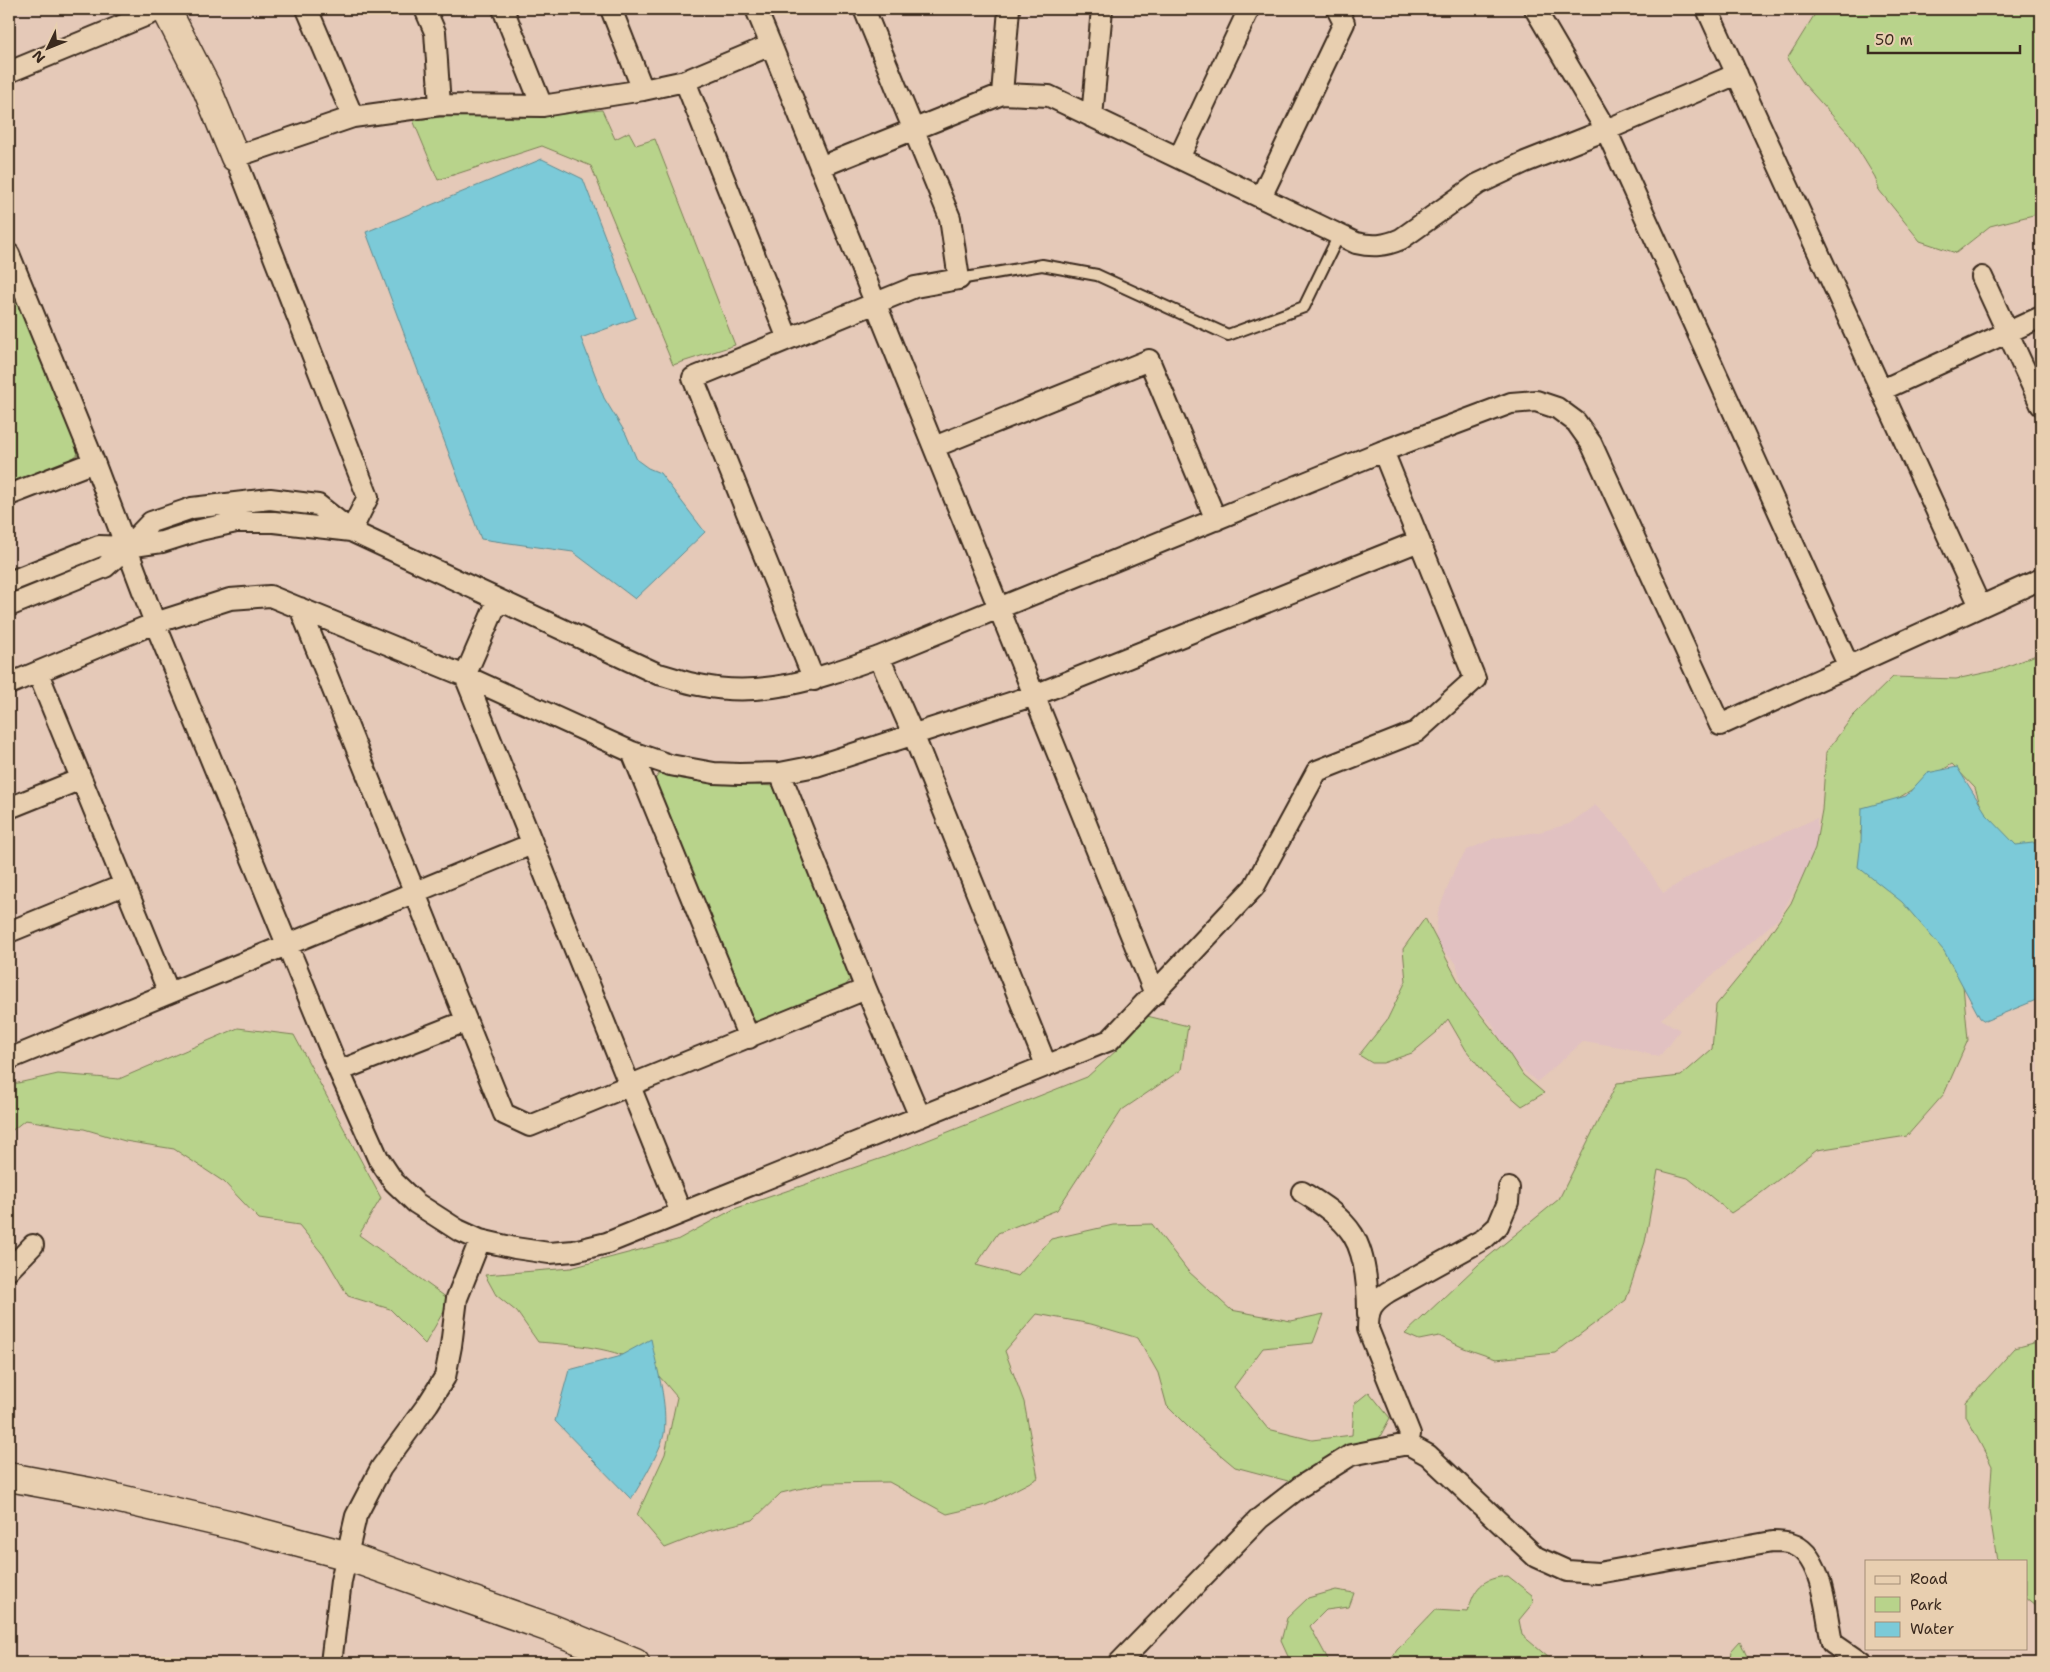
<svg xmlns="http://www.w3.org/2000/svg" width="2050" height="1672" font-family="'Shantell Sans',sans-serif">
  <style>
    .built { fill: #e1c1c1 }
    .green { fill: #b8d38b; stroke: #7a7e54 }
    .water { fill: #7bcad8; stroke: #618a8e }
    .lines { fill: none; stroke-linecap: round; stroke-linejoin: round }
    .lane-casing { stroke: #3b2a1e; stroke-width: 14 }
    .street-casing { stroke: #3b2a1e; stroke-width: 24 }
    .secondary-casing { stroke: #3b2a1e; stroke-width: 31 }
    .lane { stroke: #e8cfb0; stroke-width: 10 }
    .street { stroke: #e8cfb0; stroke-width: 20 }
    .secondary { stroke: #e8cfb0; stroke-width: 28 }
  </style>
  <rect width="100%" height="100%" fill="#e5c9b8"/>
  <filter id="ink" filterUnits="userSpaceOnUse"><feTurbulence type="fractalNoise" baseFrequency=".02" numOctaves="2"/><feDisplacementMap in="SourceGraphic" scale="10" xChannelSelector="R" yChannelSelector="G"/><feConvolveMatrix kernelMatrix="1 2 1 2 8 2 1 2 1" color-interpolation-filters="sRGB"/></filter>
  <g filter="url(#ink)">
    <path class="built" d="M1595,805l35,35 33,53 39,-24 115,-51 1,30 -39,70 -118,101 19,11 -21,27 -33,-9 -42,-7 -47,41 -27,-23 -18,-36 -26,-23 -10,-37 -21,-20 3,-31 17,-44 12,-18 28,-12 44,-6 30,-8z"/>
    <path class="green" d="M1818,9h223v204l-51,13 -34,27 -36,-12 -41,-51 -4,-13 -27,-44 -44,-49 -17,-25z
      M602,110l13,29 14,-7 7,13 19,-6 80,206 -62,20 -82,-199 -49,-20 -104,34 -25,-60 58,-6 45,4z
      M9,283l70,170 -7,6 -63,26z
      M2041,653v197l-47,-2 -19,-60 -23,-24 -66,42 -26,26 18,46 59,57 25,39 6,66 -24,54 -37,42 -90,14 -56,43 -30,20 -43,-35 -30,-8 -13,72 -19,58 -71,53 -59,6 -32,-11 -25,-12 -20,4 -14,-6 73,-69 81,-66 58,-116 64,-7 31,-27 4,-44 31,-38 44,-64 24,-55 7,-38 4,-58 27,-36 40,-39 63,2 42,-9z
      M659,774l36,7 78,5 78,192 -7,10 -85,34 -7,-2 -99,-238z
      M1425,918l41,78 33,42 24,37 21,18 -22,13 -35,-30 -21,-26 -18,-31 -11,13 -25,21 -29,10h-11l-13,-8 28,-35 19,-39 -3,-32z
      M1147,1016l41,10 -7,44 -59,40 -65,100 -59,23 -22,32 42,11 33,-37 62,-14 39,-1 36,47 43,39 60,11 33,-7 -11,29 -50,5 -29,39 34,42 44,11 40,-5 2,-31 15,-12 21,26 -14,26 -41,15 -47,22 -53,-14 -43,-36 -25,-25 -9,-33 -20,-35 -47,-14 -54,-10 -32,37 19,51 14,76 -52,27 -39,9 -58,-32 -64,1 -44,10 -28,27 -45,11 -43,17 -28,-33 28,-61 12,-57c-9,-10 -19,-24 -30,-31 -33,-19 -72,-21 -109,-24l-21,-30 -21,-17 -11,-20 86,-7 106,-28 57,-31 151,-52 202,-80 30,-27z
      M238,1028l56,7 87,163 -22,37 91,65 -25,44 -35,-35 -42,-13 -23,-39 -26,-32 -40,-6 -35,-37 -50,-33 -49,-8 -41,-12 -59,-9 -16,13v-48l49,-11 61,5z
      M2041,1341v268l-15,-12v-36h-29l-8,-50 3,-45 -26,-50v-14l49,-54z
      M1508,1576l24,19 1,8 -14,17 3,15 33,28h-167l9,-13 38,-40 33,2c6,-24 14,-34 40,-36z
      M1336,1590l18,3 -5,14 -23,3 -16,16 20,37h-39l-10,-22 6,-23 21,-20z
      M1740,1641l10,22h-21l2,-12z"/>
    <path class="water" d="M542,159l41,20 53,139 -55,20 23,60 22,36 11,26 11,8 12,5 45,59 -70,67 -62,-47 -92,-13 -115,-307z
      M1957,767l30,48 29,30 25,-3v156l-56,23 -5,-3 -36,-67 -42,-49 -44,-35 3,-25 1,-34 44,-12 21,-23z
      M651,1339c6,30 17,64 13,95 -3,16 -24,51 -33,65l-76,-78 14,-51 49,-13z"/>
    <g class="lines">
      <defs>
        <path id="lane" d="M959,279l83,-14 55,10 131,60 76,-28 35,-72"/>
        <path id="street" d="M307,9l46,108
          M425,9l10,23 5,73
          M503,9l39,97
          M611,9l32,81
          M756,9l15,36
          M1535,9l71,121 243,537
          M1707,9l273,597
          M9,72l153,-63
          M685,81l103,258
          M1002,94l7,-85
          M1092,117l10,-108
          M1179,158l70,-149
          M820,167l182,-73 47,2 307,147c17,4 29,3 45,-4l77,-55 47,-22 81,-32 131,-56
          M1261,197l83,-174 -7,-14
          M9,254l85,208 61,161 184,448 39,87 16,24 22,21 42,27 22,10 35,8 34,5 25,-2 33,-8 503,-203 144,-153 63,-116 99,-39 59,-53 -92,-228
          M1982,277l59,128
          M1882,390l159,-73
          M934,447l215,-87 67,160
          M9,495l85,-33
          M351,531l17,-34 -133,-340 118,-40 87,-12 102,1 101,-16 42,-9 86,-36 384,949
          M9,582l90,-36 28,1 24,-25 41,-14 78,-9 48,6 33,26 307,143c14,3 27,9 41,11 64,14 120,-7 180,-28l504,-206 128,-48 25,-2 21,7 19,14 15,21 129,282 321,-146
          M498,600l-33,76 216,537
          M9,606l96,-39 22,-20 35,-5 38,-12 36,-8h38l77,9
          M300,608l204,506 26,12 336,-137
          M879,657l34,77 133,331
          M38,673l131,320
          M814,680l-121,-302 222,-91 44,-8 -9,-61 -86,-209
          M9,684l146,-61 75,-24 40,-3 195,80 167,76 38,13 44,8 25,1 41,-1 36,-7 219,-71 384,-154
          M632,752l117,286
          M780,773l86,216 54,128
          M9,808l72,-29
          M9,932l115,-47
          M9,1059l523,-215
          M339,1071l127,-50
          M1302,1192c18,11 39,24 51,43 13,21 15,55 15,79
          M9,1270l24,-25
          M1408,1444l2,-10 -42,-105c0,-20 3,-26 20,-37l96,-53 14,-13 10,-24 1,-14
          M331,1663l10,-82 15,-65 25,-48 47,-64 17,-27 6,-31 6,-48 23,-58
          M1119,1663l141,-145 40,-31 51,-32 57,-11 20,11 108,102 31,14 31,2 174,-31c6,0 13,0 19,2 32,9 35,71 41,99l29,20"/>
        <path id="secondary" d="M166,9l41,80 28,68
          M9,1477l81,15 146,34 105,28 209,74 85,35"/>
      </defs>
      <use href="#lane" class="lane-casing"/>
      <use href="#street" class="street-casing"/>
      <use href="#secondary" class="secondary-casing"/>
      <use href="#lane" class="lane"/>
      <use href="#street" class="street"/>
      <use href="#secondary" class="secondary"/>
    </g>
  </g>
  <rect width="2050" height="1672" fill="none" stroke="#e8cfb0" stroke-width="30"/>
  <rect x="15" y="15" width="2020" height="1642" fill="none" stroke="#3b2a1e" stroke-width="2" filter="url(#ink)"/>
  <rect x="1865" y="1560" width="162" height="90" fill="#e8cfb0" stroke="#a38d76"/>
  <rect x="1875" y="1576" width="25" height="8" fill="#e8cfb0" stroke="#a38d76"/>
  <text x="1910" y="1584" font-size="15" fill="#3b2a1e">Road</text>
  <rect x="1875" y="1597" width="25" height="15" fill="#b8d38b" stroke="#a38d76"/>
  <text x="1910" y="1610" font-size="15" fill="#3b2a1e">Park</text>
  <rect x="1875" y="1622" width="25" height="15" fill="#7bcad8" stroke="#a38d76"/>
  <text x="1910" y="1634" font-size="15" fill="#3b2a1e">Water</text>
  <g transform="translate(48 48) rotate(227)" stroke="#e8cfb0" stroke-width="4" paint-order="stroke">
  <path d="M0-4L9 19L0 12L-9 19Z" fill="#3b2a1e"/>
  <text y="-8" font-size="14" font-weight="bold" text-anchor="middle" fill="#3b2a1e">N</text>
  </g>
  <path d="M1868 45v8h152v-8" fill="none" stroke="#3b2a1e" stroke-width="2.5"/>
  <text x="1875" y="45" font-size="15" fill="#3b2a1e" stroke="#e8cfb0" stroke-width="4" paint-order="stroke">50 m</text>
</svg>
